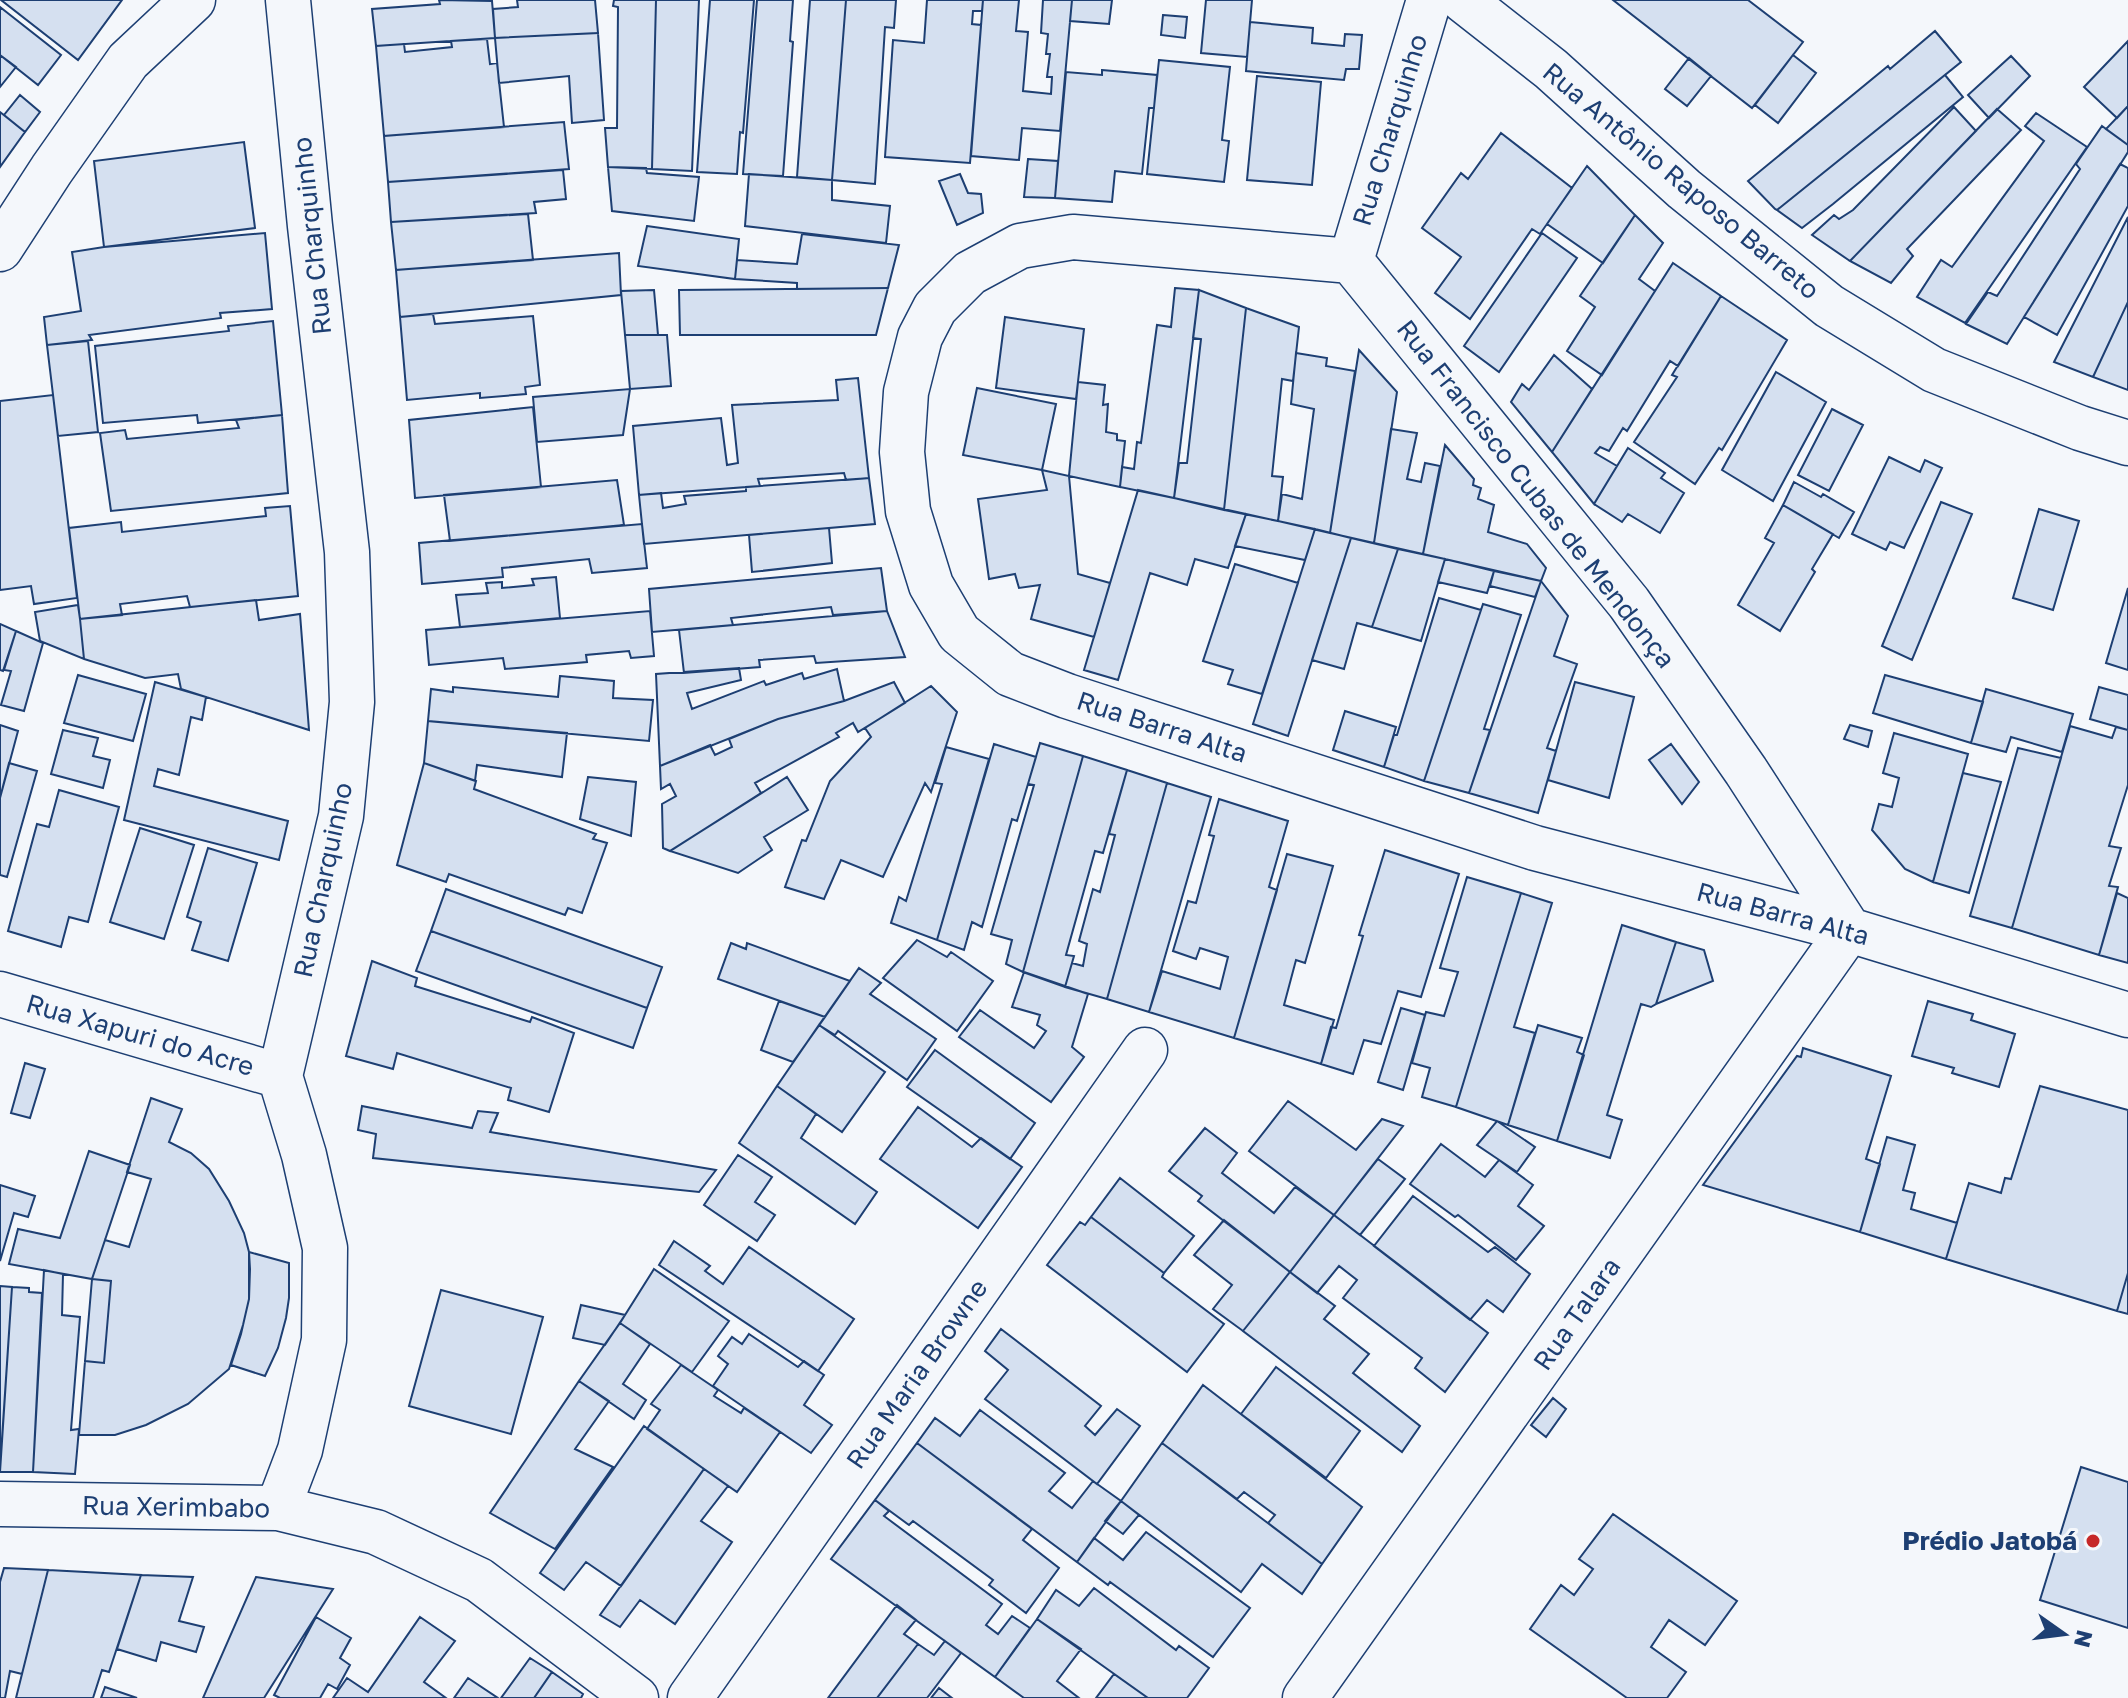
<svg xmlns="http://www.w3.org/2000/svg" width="2128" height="1698" font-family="'Golos Text',sans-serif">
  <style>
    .building { fill: #d5e0f0; stroke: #1d3f73; stroke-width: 2 }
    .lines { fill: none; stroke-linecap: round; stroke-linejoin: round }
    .minor-casing { stroke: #1d3f73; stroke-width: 47 }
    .minor { stroke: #f4f7fb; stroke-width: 44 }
    .poi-dot { fill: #c62828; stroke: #f4f7fb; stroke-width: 3 }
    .labels { text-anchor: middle; stroke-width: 6; stroke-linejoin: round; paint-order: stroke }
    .street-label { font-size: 26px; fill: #1d3f73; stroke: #f4f7fb }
    .poi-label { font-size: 26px; font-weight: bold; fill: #1d3f73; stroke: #f4f7fb; text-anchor: end }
  </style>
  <rect width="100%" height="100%" fill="#f4f7fb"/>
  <path class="building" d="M1,0h121l-44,60z
    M439,0l53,1 3,37 -119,8 -4,-37 68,-5z
    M517,0h78l3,33 -103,5 -2,-29 25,-2z
    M614,0h42l-4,169 -44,-2 -3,-39h12l1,-121 -5,-1z
    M656,0h43l-7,171 -40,-2z
    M710,0h44l-11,133 -3,-1 -3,42 -40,-2z
    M757,0h36l-3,41 3,1 -10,134 -40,-2z
    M810,0h36l-14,180 -35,-3z
    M846,0h50l-2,28 -9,-1 -10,157 -43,-4z
    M927,0h56l-1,11h-9l-1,13 9,1 -11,138 -85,-6 8,-117 31,3z
    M983,0h36l-3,31 12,1 -5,59 28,3 1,-17h-5l3,-23h-4l2,-20 -7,-1 2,-33h29l-12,131 -38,-3 -3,32 -48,-4z
    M1072,0h40l-3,24 -39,-3z
    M1206,0h46l-5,57 -46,-4z
    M1613,0h135l55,42 -51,66z
    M0,7l61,48 -23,30 -38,-30z
    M1163,15l24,2 -2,21 -24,-3z
    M1250,22l63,6 -1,15 32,3 1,-12 17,1 -3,34h-13l-2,11 -98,-9z
    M1935,31l26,31 -184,148 -2,-1 -27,-28 140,-115 2,3z
    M598,33l6,87 -32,3 -3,-47 -70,7 -4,-45z
    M487,39l3,25 7,-1 7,64 -120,9 -8,-90 28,-2 1,8 47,-5 -1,-6z
    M2128,41v65l-11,12 -33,-31z
    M0,55l16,12 -16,20z
    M1793,55l23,18 -38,50 -23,-18z
    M2011,56l19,20 -41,42 -21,-23z
    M1689,58l22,18 -24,30 -22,-17z
    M1159,60l71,7 -8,73 7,1 -5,41 -77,-8z
    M1102,70l55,5 -3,33h-5l-7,66 -27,-3 -3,31 -57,-4 11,-126 36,3z
    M1945,75l18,22 -130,107 -31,24 -25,-18z
    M1257,76l64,6 -9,103 -65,-5z
    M20,95l20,17 -15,20 -21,-17z
    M2128,106v39l-22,-16z
    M1954,107l22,24 -126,130 -38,-26 22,-20 5,4 14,-9z
    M1997,109l24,21 -114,119 6,7 -22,27 -41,-22z
    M0,112l25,20 -25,35z
    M2036,113l51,34 -122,176 -48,-26 24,-37 11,7 92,-126 -19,-15z
    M564,122l5,47 -181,13 -4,-46z
    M2102,126l26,19v7l-121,192 -41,-20 22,-32 9,4 83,-127 -4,-5z
    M1501,133l71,55 -32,46 -8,-5 -62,90 -35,-26 26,-36 -39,-29 39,-55 7,6z
    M244,142l11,86 -151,19 -10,-86z
    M1028,159l30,2 -3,37 -31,-1z
    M2120,164l8,4v38l-71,129 -33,-18z
    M1587,166l48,49 -32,48 -56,-39z
    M608,167l38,1 1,5 52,4 -5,44 -82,-10z
    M563,170l3,29 -32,3 2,11 -145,9 -3,-40z
    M749,174l83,6v20l58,6 -4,37 -141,-17z
    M960,174l8,19 13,1 2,19 -26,12 -18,-44z
    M528,214l5,46 -137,10 -5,-48z
    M1635,215l28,28 -24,36 16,12 -53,84 -35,-24 28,-44 -15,-11z
    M2128,217v85l-35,75 -39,-15z
    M647,226l92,13 -4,40 -97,-13z
    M265,233l7,76 -52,4 1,5 -132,17 3,5 -45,5 -3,-28 37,-6 -9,-59 32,-5z
    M1542,233l35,25 -78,114 -35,-26z
    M802,234l97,11 -11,43 -91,1v-6l-62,-4 2,-19 60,4z
    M619,253l2,42 -221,22 -4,-47z
    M1673,263l48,33 -43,70 -8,-5 -43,70 -4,-3 -14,23 -9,-4 -5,6 22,13 -23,38 -42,-52z
    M888,288l-12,47h-196l-1,-45z
    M1175,288l24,2 -25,208 -54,-11 2,-20 12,2 3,-27 4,1 16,-118 14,2z
    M654,290l4,45h-33l-4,-44z
    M1199,290l47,18 -22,202 -50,-12 5,-35h8l14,-124 -8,-1z
    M1721,296l66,44 -65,110 -3,-2 -24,36 -61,-42 43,-65 -5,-2z
    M2128,302v88l-35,-13z
    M1246,308l53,19 -6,54 -11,-2 -10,97 11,1 -5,44 -54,-11z
    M433,314l2,10 98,-8 7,69 -15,2 1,7 -46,4v-5l-73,7 -7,-83z
    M1005,317l79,12 -8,70 -80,-11z
    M273,321l9,94 -84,8 -1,-8 -94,8 -8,-77 134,-15 -1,-5z
    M625,335h42l4,51 -41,3z
    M88,341l10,91 -40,4 -11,-91z
    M1359,350l38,42 -23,151 -44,-10z
    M1296,353l31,5 -1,8 29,5 -25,162 -52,-12 4,-27 20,5 12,-90 -23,-5z
    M1554,355l38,34 -40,63 -41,-50 11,-18 7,6z
    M1776,372l50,30 -53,99 -51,-31z
    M858,378l11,100 -23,2 -2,-7 -86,6 2,7 -121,9 -6,-69 88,-8 6,47 11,-2 -6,-58 106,-5 -2,-20z
    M1078,382l27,3 -2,20 5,-1 -2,28 11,2v6l8,1 -5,46 -51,-11z
    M977,388l79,16 -14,66 -79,-15z
    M630,389l-7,46 -86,7 -4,-45z
    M53,395l24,203 -43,6 -3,-18 -31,4v-189z
    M533,407l8,80 -126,11 -6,-78z
    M1832,409l31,16 -34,66 -31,-16z
    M282,415l6,78 -177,18 -11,-78 25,-3 2,9 112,-11 -3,-8z
    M1391,429l26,4 -10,46 14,3 4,-19 15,3 -17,88 -49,-11z
    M1445,445l29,34 -1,6 8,3 -3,11 16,6 -6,27 39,12 19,24 -5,13 -118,-27z
    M1628,448l37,25 -4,5 23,15 -24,40 -32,-19 -6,8 -28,-18z
    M1889,457l31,15 5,-12 17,8 -38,80 -14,-6 -4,8 -34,-16z
    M1042,470l27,6 9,98 32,9 -16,54 -63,-18 9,-34 -21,3 -4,-14 -26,5 -11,-80 69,-9z
    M869,478l6,46 -231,20 -5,-49 22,-2 2,15 23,-4 -2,-8 62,-5v-4z
    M617,480l7,45 -174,16 -6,-46z
    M1794,482l27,15 2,-3 31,18 -15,26 -56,-33z
    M1138,490l108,24 -18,54 -33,-9 -8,26 -37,-12 -32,107 -34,-10z
    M1941,502l31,12 -60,146 -30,-14z
    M1783,505l50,29 -21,35 3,3 -35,59 -42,-26 36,-62 -9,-5z
    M290,506l8,90 -108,11 -3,-11 -67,8 2,11 -42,4 -11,-91 52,-6 1,10 144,-16 -1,-8z
    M2039,509l40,12 -26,89 -40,-12z
    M1246,514l69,15 -10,31 -70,-14z
    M642,524l5,44 -55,5 -3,-14 -87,9 1,9 -81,7 -3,-41z
    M829,528l3,35 -80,9 -3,-37z
    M1315,529l36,9 -63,198 -35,-12z
    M1351,538l47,11 -26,78 -15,-4 -13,46 -32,-9z
    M1398,549l47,10 -24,82 -49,-14z
    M1445,559l49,12 -7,22 -49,-11z
    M1235,564l63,19 -36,111 -34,-10 5,-14 -30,-9z
    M881,568l6,43 -54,4 -2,-8 -100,11 2,7 -81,7 -3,-43z
    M1494,571l47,10 -6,16 -45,-11z
    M556,577l4,41 -100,9 -4,-32 32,-2 -2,-10 16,-1v6l32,-3 -2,-6z
    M1541,581l27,35 -14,40 23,8 -30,84 9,3 -18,62 -69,-20z
    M2128,588v82l-22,-7z
    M1439,598l42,12 -57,171 -40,-14 10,-32h3z
    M256,600l3,20 41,-6 9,116 -128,-41 -3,-15 -33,4 -61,-19 -4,-40z
    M1483,604l38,11 -37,114 6,1 -21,63 -45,-12z
    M78,605l2,14 4,40 -44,-18 -5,-29z
    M650,611l4,45 -23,2 -2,-7 -43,4 1,7 -82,7 -2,-11 -74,7 -3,-35z
    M887,611l18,46 -89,6 -2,-7 -55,4 1,7 -76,6 -5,-43z
    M0,624l16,7 -13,40 -3,-1z
    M16,631l27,12 -19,68 -23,-6 10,-34 -7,-1z
    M739,668l2,12 -54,13 5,16 72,-28 2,4 36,-12 2,6 33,-10 7,32 -66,18 -118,47 -4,-92z
    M78,675l68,19 -13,47 -69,-18z
    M1885,675l98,27 -12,41 -98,-30z
    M560,676l54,5 -1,17 40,2 -4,41 -221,-20 3,-32 22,3v-5l105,10z
    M155,682l51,15 -4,23 -11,-3 -12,58 -21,-6 -4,17 134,35 -9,39 -155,-40z
    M894,682l11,21 -47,29 -5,-9 -17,10 3,4 -84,46 6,10 -91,58 -7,-3 -1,-44 14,-8 -6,-12 -9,5 -1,-23 50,-21 5,10 17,-8 -3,-8 49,-20 66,-18z
    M1575,682l59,15 -25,101 -61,-18z
    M931,686l26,26 -26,80 -6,-9 -42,94 -42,-17 -17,39 -39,-12 17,-47 4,1 24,-60 41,-44 -6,-9z
    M2099,687l29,8v35l-38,-11z
    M1986,689l87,25 -11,38 -51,-15 -5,15 -35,-9z
    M1345,711l51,16 -12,40 -51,-17z
    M428,721l139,12 -5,44 -85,-12 -2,16 -51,-18z
    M0,725l18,6 -18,67z
    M1850,725l22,6 -4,16 -24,-8z
    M2070,726l42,12 4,-11 12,3v55l-19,61 12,2 -12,38 9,1 -19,68 -87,-27z
    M63,730l35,8 -5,18 17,4 -7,28 -52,-14z
    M1894,733l74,21 -35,128 -28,-13 -33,-39 7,-26 13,3 7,-29 -16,-5z
    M1040,743l43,13 -60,216 -17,-8 6,-24 -21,-6 43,-149 -6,-1z
    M994,744l42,13 -19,64 -5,-2 -30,108 -10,-5 -8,28 -27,-10z
    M1671,744l28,38 -17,22 -33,-44z
    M946,747l43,12 -52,181 -46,-17 8,-26 7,4 36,-117 -7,-1z
    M2018,748l43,10 -49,170 -42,-12z
    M1083,756l44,14 -24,83 -8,-2 -29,104 8,1 -9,31 -42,-15z
    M9,763l28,8 -30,106 -7,-2v-77z
    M424,763l52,18 -2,8 122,45 -3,5 14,4 -25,70 -14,-5 -3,7 -116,-41 -3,8 -49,-17z
    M1127,770l40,13 -60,216 -42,-12 7,-24 11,3 4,-22 -8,-3 14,-52 7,3 15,-57 -6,-1z
    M1963,773l38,9 -32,111 -36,-11z
    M588,777l48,5 -5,54 -51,-17z
    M787,777l21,33 -44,27 8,13 -34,23 -68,-22z
    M1167,783l44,14 -62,215 -42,-13z
    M59,790l60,17 -31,115 -19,-5 -8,30 -53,-16 29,-107 12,3z
    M1219,799l69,22 -19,66 8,3 -43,148 -85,-26 13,-41 58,18 8,-32 -28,-9 -4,11 -23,-8 15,-50 8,2 18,-67 -5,-1z
    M140,828l54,17 -30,94 -54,-17z
    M208,848l49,15 -29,98 -36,-11 9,-28 -14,-5z
    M1385,850l74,24 -38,123 -23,-6 -17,53 -17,-4 -11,34 -32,-10 10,-37 5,1 27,-92 -4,-1z
    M1287,854l46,12 -28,97 -9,-3 -12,45 50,15 -13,44 -87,-26z
    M1467,877l54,16 -65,214 -34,-10 8,-29 -18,-5 14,-51 18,4 14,-44 -18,-4z
    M446,889l216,78 -15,41 -216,-77z
    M1521,893l31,10 -38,124 21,6 -27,92 -52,-18z
    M2117,893l11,5v65l-29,-8z
    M1622,925l54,17 -20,62 -5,3 -10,-3 -34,111 15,5 -12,38 -53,-17z
    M431,931l216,77 -14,40 -217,-77z
    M917,940l30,17 4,-5 42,29 -36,50 -74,-53z
    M1676,942l28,8 9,31 -57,23z
    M731,943l15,6 1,-6 103,38 -25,36 -107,-38z
    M372,961l45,17 -2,8 115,36 2,-5 42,16 -25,79 -41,-12 3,-12 -114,-35 -4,16 -47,-13z
    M859,968l22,15 -11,11 66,45 -29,41 -69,-49 -3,4 -16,-10z
    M1024,972l64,22 -16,53 12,10 -33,45 -92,-65 21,-27 54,38 12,-17 -9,-6 3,-10 -28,-8z
    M779,1001l46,16 -32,45 -32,-12z
    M1928,1001l45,13 -2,6 44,14 -16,53 -47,-14 2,-5 -42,-12z
    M1401,1008l24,7 -22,75 -25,-8z
    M819,1025l66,47 -43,60 -65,-46z
    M1538,1025l44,13 -5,14 7,3 -27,86 -49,-16z
    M1803,1048l88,28 -25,83 14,5 -20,68 -157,-47 94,-129 4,1z
    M935,1050l100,73 -25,36 -103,-72z
    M25,1063l20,6 -15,49 -19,-5z
    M777,1086l39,28 -15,24 76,54 -22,32 -116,-81z
    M2040,1086l88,24v163l-11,38 -171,-52 23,-76 32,10 4,-15 6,1z
    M151,1098l31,11 -13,33 22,11 18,16 20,32 15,32 5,19 1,17 -1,30 -6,26 -14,44 -41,35 -42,21 -31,10h-36l6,-74 19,2 7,-82 -19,-2 13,-39 24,7 22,-68 -24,-7z
    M1288,1101l68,49 26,-31 21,7 -69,89 -85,-64z
    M362,1106l110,22 6,-17 20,2 -8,19 226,38 -17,22 -326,-34 3,-24 -18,-4z
    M918,1107l54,40 9,-9 41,29 -44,61 -98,-69z
    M1497,1121l38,26 -18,25 -40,-27z
    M1205,1128l32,25 -15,20 52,40 21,-26 39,28 -44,57 -92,-71 4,-5 -33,-25z
    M1887,1137l28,8 -12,45 12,3 -4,16 46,14 -11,36 -86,-27z
    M1441,1144l44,33 14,-17 34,25 -15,21 26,20 -28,34 -58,-45 -3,2 -45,-33z
    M89,1151l41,14 -38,114 -83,-15 9,-35 42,9z
    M738,1155l34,22 -17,25 20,13 -18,26 -53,-36z
    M1378,1159l27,20 -45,56 -26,-20z
    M1120,1178l74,58 -30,37 -73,-56z
    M0,1185l35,11 -7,21 -14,-4 -14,48z
    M1413,1196l75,56 7,-5 35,27 -27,38 -16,-12 -17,20 -96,-74z
    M1334,1215l154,118 -43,59 -30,-24 7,-10 -79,-60 14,-18 -18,-14 -22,27 -27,-21z
    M1091,1217l73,56 -2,4 62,47 -37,48 -140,-107 33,-43 5,3z
    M1224,1220l66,52 -47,59 -30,-22 19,-24 -38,-30z
    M674,1241l36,25 -5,5 18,13 26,-37 105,72 -36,52 -159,-106z
    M249,1252l40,11v35l-3,20 -8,30 -13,28 -34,-11 10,-31 8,-35z
    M654,1269l75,52 -37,51 -72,-49z
    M44,1270l19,4 -1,41 18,2 -9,113 8,-1 -4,45 -42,-2z
    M1290,1272l45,34 -11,13 45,35 -16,19 67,53 -18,26 -159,-121z
    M2128,1273v41l-11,-3z
    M92,1279l19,2 -7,82 -19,-2z
    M0,1286l12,1 -12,182z
    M12,1287l17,1v4l13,1 -9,179h-33z
    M441,1290l102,27 -32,117 -102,-28z
    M581,1305l44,10 -20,30 -32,-7z
    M620,1323l30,21 -27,40 23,16 -12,19 -55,-38z
    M1001,1329l100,77 -16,20 10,9 22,-26 23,17 -43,58 -112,-85 23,-29 -23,-19z
    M749,1334l49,33 6,-6 20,14 -20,30 28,20 -21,28 -98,-67 15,-22 -10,-8 14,-19 10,7z
    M681,1365l37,25 -4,6 27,17 3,-5 36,24 -43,60 -90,-63 13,-19 -9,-6z
    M1276,1367l84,64 -34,47 -85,-64z
    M579,1381l30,20 -34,48 38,18 -58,82 -65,-36z
    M1203,1385l159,122 -40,57 -54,-41 7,-8 -31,-23 -7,7 -75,-56z
    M1553,1398l13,11 -20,28 -15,-12z
    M980,1410l85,63 -16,18 23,17 21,-27 28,20 -44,61 -160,-119 18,-25 25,18z
    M644,1426l60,43 -83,117 -35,-24 -22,28 -24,-17z
    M917,1443l115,86 -9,11 36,28 -33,45 -37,-28 4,-5 -80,-59 -4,4 -34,-25z
    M1162,1443l160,121 -20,30 -40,-30 -21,28 -120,-91z
    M2081,1467l47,15v146l-88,-28z
    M704,1469l24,17 -27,35 31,21 -57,82 -35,-24 -20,27 -20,-12z
    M875,1500l14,11 -5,5 118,88 -16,21 12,9 14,-18 18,12 -35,49 -164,-118z
    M1121,1501l18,14 -16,19 -18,-13z
    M1613,1514l124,87 -32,44 -36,-25 -18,27 35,25 -19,26h-40l-97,-69 31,-44 13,10 19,-26 -14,-10z
    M1146,1532l104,76 -37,49 -103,-75 -2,3 -31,-23 17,-24 29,22z
    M4,1568l44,2 -26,104 -12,-3 -5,27h-5v-116z
    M48,1570l93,5 -32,97 -7,-2 -9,28h-77z
    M141,1575l52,2 -14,44 25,6 -8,25 -35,-10 -5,19 -39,-12z
    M256,1577l77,12 -69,109h-61z
    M1094,1588l82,62 3,-4 30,22 -22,30h-39l-111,-79 19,-29 23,16z
    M897,1605l19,15 -12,14 14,10 -41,54h-49z
    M316,1617l35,21 -11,20 10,7 -13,24 -9,-5 -8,14h-40l-6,-3z
    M420,1617l35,24 -31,41 22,16h-113l14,-20 21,14z
    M1037,1619l44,30 -24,32 22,17h-55l-29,-21z
    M945,1641l16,12 -34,45h-50l41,-54 16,11z
    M530,1658l22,14 -18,26h-33z
    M552,1672l31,22 -2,4h-47z
    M1114,1674l34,24h-52z
    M468,1678l30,20h-44z
    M105,1687l32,11h-36z
    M939,1688l13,10h-21z"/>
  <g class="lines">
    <defs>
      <path id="minor" d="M1463,0l88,69 133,120 145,117 105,64 146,58 48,15
        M0,249l52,-80 76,-108 65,-61
        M1351,261l-278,-24 -53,9 -50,27 -35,35 -15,29 -14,55 -4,60 6,59 23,74 28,48 51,41 57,22 468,152 314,82 279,85
        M1351,261l278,342 117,168 103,159
        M1351,261l78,-261
        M0,994l280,82
        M0,1504l278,4 98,24 103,48 157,118
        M278,1508l22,-58 24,-110 1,-92 -21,-93 -24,-79 61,-260 11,-114 -5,-150 -37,-326 -22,-226
        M690,1698l455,-648
        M1305,1698l544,-768"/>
    </defs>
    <use href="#minor" class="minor-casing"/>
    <use href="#minor" class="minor"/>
  </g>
  <circle class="poi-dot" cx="2093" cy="1541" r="8"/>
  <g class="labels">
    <g class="street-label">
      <text transform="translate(1390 130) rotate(-73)" y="9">Rua Charquinho</text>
      <text transform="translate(1681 181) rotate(40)" y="9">Rua Antônio Raposo Barreto</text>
      <text transform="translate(312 236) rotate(-96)" y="9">Rua Charquinho</text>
      <text transform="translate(1536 494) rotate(52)" y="9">Rua Francisco Cubas de Mendonça</text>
      <text transform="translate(1162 727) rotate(18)" y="9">Rua Barra Alta</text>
      <text transform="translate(323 880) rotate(-78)" y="9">Rua Charquinho</text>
      <text transform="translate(1783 914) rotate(15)" y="9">Rua Barra Alta</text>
      <text transform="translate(140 1035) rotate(16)" y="9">Rua Xapuri do Acre</text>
      <text transform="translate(1577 1314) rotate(-55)" y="9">Rua Talara</text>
      <text transform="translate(917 1374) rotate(-55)" y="9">Rua Maria Browne</text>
      <text transform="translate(176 1507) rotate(1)" y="9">Rua Xerimbabo</text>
    </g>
    <g class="poi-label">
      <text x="2077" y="1550">Prédio Jatobá</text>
    </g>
  </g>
  <g transform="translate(2064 1634) rotate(104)" stroke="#f4f7fb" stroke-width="6" paint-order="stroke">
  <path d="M0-6L14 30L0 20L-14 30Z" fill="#1d3f73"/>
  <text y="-12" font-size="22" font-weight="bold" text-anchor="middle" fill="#1d3f73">N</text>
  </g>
</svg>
